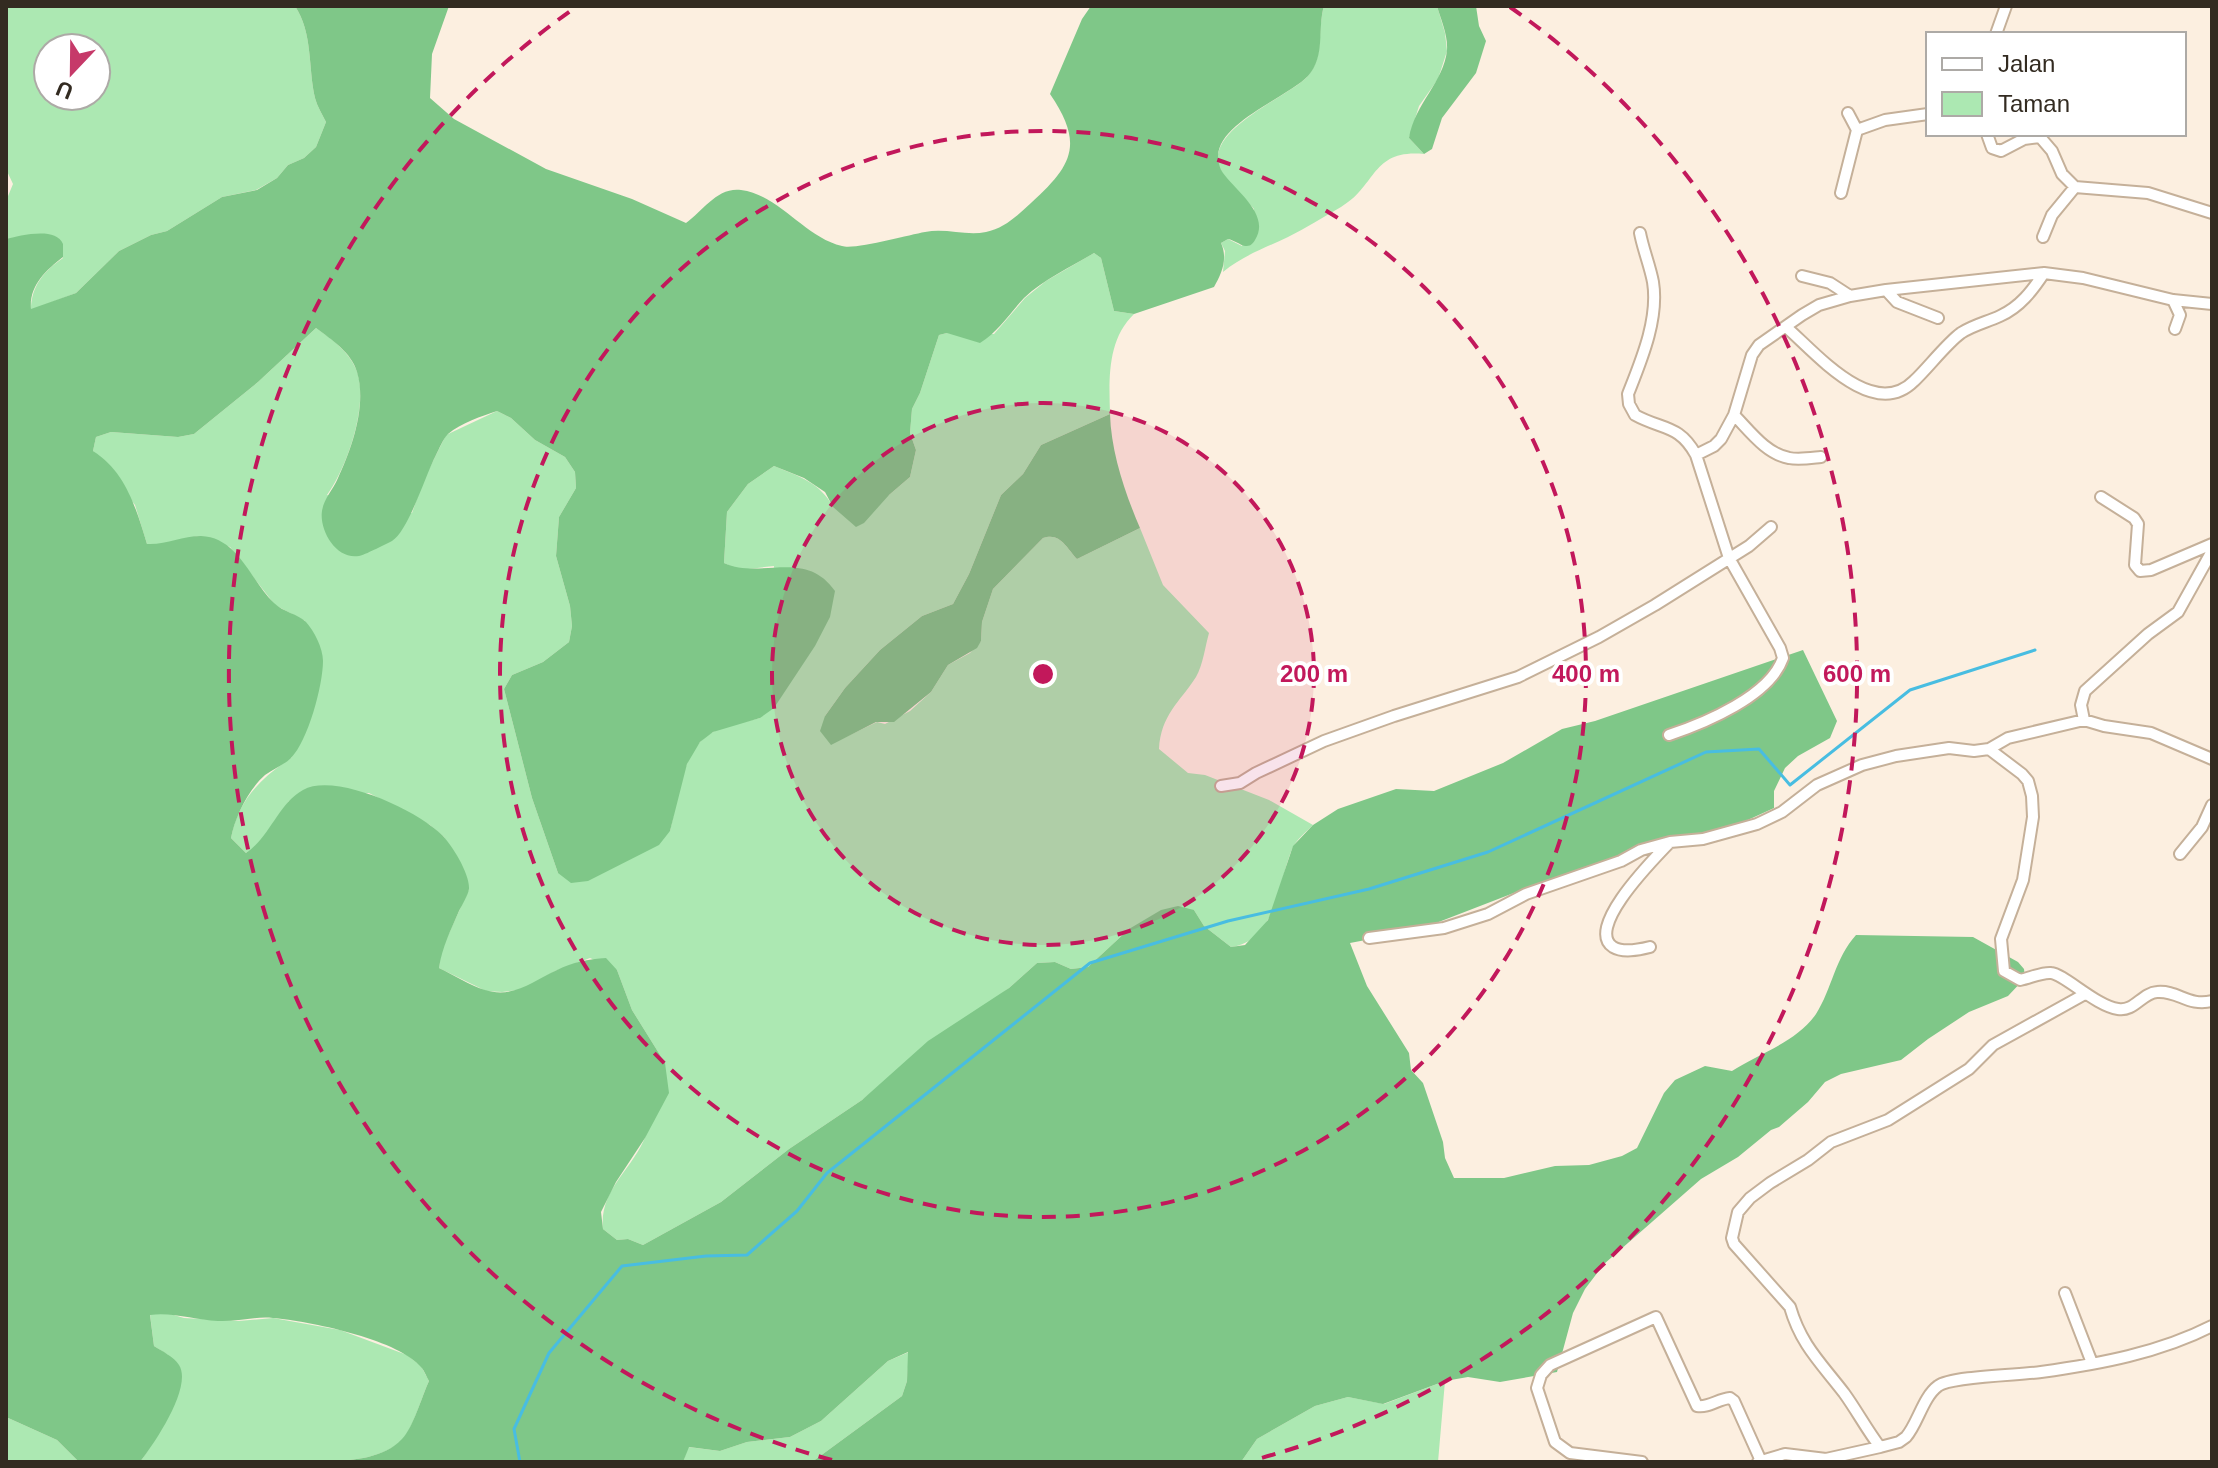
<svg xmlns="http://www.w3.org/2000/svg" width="2218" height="1468" font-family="Helvetica,sans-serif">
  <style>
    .green { fill: #ace8b2; fill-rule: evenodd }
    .forest { fill: #7fc788 }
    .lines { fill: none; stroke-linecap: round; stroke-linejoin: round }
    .stream { stroke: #48bde1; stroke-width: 3 }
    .minor-casing { stroke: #c5b099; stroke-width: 14 }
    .minor { stroke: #fff; stroke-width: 10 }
    .ring { fill: none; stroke: #c2185b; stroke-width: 4; stroke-dasharray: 14 10 }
    .centre { fill: #c2185b; stroke: #fff; stroke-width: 4 }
    .ring-label { font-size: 24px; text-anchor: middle; font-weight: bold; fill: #c2185b; stroke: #fff; stroke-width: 8; stroke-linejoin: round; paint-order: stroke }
  </style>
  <rect width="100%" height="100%" fill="#fcefe0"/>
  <path class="green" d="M6,6h289c18,27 13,62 20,92 2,8 7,16 11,24l-10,25 -12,11 -16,7 -11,13 -21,12 -34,7 -55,34 -16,4 -32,16 -43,42 -45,17c0,-24 13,-39 32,-52l-5,-20 -17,-4 -35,5v-38l7,-17 -7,-15zM48,48h48v48h-48z
    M1324,6h113l8,27 2,18 -9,28 -19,27 -10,32 15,16c-53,-5 -47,32 -83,53 -18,10 -35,21 -53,30 -23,11 -46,19 -65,35l2,-21 -4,-8 7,-4 14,7 12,-37c-10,-12 -26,-25 -33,-38 -21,-40 66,-73 86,-94 18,-20 10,-47 17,-71z
    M1094,253l7,5 13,53 20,3c-27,26 -25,65 -24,100l-69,31 -18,29 -22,21 -32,79 -16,30 -31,12 -42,34 -35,38 -20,28 6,28 46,-22 8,2 25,-13 21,-19 17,-27 22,-12 11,-12 1,-19 11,-33 50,-51c17,-6 23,9 34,21l63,-31 23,57 46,48c-4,14 -6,32 -13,44 -17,26 -35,38 -37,72l29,24 17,2 64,25 44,25c-7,7 -17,15 -21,24 -14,34 -16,92 -61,98l-27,-21 -10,-16 -65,19 -41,38 -17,2 -16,-7 -18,1 -28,25 -147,112 -73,49 -68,53 -78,43 -15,-6 -11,1 -14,-11c-4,-40 30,-59 43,-94 8,-23 13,-48 19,-72l-33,-53 -15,-40 -27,-12 -35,13 -31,18 -22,3 -16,-1 -47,-23 2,-17 28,-62 -25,-52 -14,-12 -61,-32 -80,8 -29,43 -14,9 -15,-15c7,-38 30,-60 61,-81l13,-136 -30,-16 -45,-58 -33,-11 -33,9 -17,-1 -12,-39 -42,-54 3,-14 15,-5 67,5 16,-3 64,-52 58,-54c16,11 32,23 40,41 14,33 -9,99 -29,126l85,18 11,-32 23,-46 51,-24 14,7 24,22 30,17 10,15 1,16 -17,29 -3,39 14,50 2,20 -3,16 -26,20 -31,13 -8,14 28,109 26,75 112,-42c8,-31 11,-80 41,-98 14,-8 34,-11 49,-15l14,-152 -35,4 -15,-7 3,-51 21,-28 26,-18c24,10 47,17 59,41l56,-12 21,-18 6,-27 -6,-17 2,-24 8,-16 19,-58 8,-2 47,1 31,-36 21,-17z
    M167,1313l17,5 54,3 35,-3 67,12 67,25 14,11 8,15c-7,15 -16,47 -26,58 -18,19 -50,21 -73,23h-190c27,-35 23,-65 28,-107l-14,-9 -4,-32z
    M909,1352l-2,29 -5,15 -90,66h-129l5,-15 32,4 27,-9 43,-5 31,-16 67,-60z
    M1445,1381l-7,81h-197l16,-23 58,-33 33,-9 36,7z
    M6,1417l51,23 22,22h-73z"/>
  <path class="forest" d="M295,6h154l-17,48 -2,44 24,21 92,50 86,30 54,24c17,-12 31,-36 55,-33 39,5 63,47 101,56 13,4 66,-11 83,-14 21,-4 41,4 61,0 19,-4 32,-17 45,-29 42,-38 53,-59 19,-109l32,-75 9,-13h233c-7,23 2,50 -16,70 -20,21 -89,46 -90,80 0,6 2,13 5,17 13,18 48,42 32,67 -3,5 -5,6 -10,6 -5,-1 -11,-6 -17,-7l-7,4c7,16 1,30 -7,44l-80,27 -20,-3 -13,-53 -7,-5c-23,14 -50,26 -70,45 -15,16 -25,33 -44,45l-33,-10 -8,2 -19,58 -8,16 -2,24 6,17 -6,27 -21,18 -25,28 -8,4 -23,-20 -8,-15 -21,-14 -30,-12 -26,18 -21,28 -3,51c37,17 81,-15 111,28l-5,26 -15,29 -41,62 -14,10 -47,14 -13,10 -13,22 -17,67 -11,14 -71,36 -17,2 -13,-10 -26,-75 -28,-109 8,-14 31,-13 26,-20 3,-16 -2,-20 -14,-50 3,-39 17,-29 -1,-16 -10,-15 -30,-17 -24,-22 -14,-7c-15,5 -36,12 -49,23 -5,5 -9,15 -12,21 -11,21 -27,75 -44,86 -5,3 -11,5 -16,8 -5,2 -12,6 -17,7 -23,4 -40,-26 -37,-45 2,-13 11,-21 16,-33 14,-30 29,-73 19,-106 -6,-20 -25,-32 -41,-44l-58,54 -64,52 -16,3 -67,-5 -15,5 -3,14c33,21 43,57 54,93 19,1 35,-8 54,-8 37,1 50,45 73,67 9,9 24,11 32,19 8,9 17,26 17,39 0,24 -15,80 -32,97 -7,7 -18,11 -26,17 -17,15 -30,42 -34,63l15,15c24,-16 32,-49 57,-63 32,-18 114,20 139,45 10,10 28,39 27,54 -1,6 -7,16 -10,22 -8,19 -17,36 -20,57 15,7 30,17 46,22 28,9 48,-9 72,-20 16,-8 31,-11 49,-12l11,12 15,40 33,53 4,30 -24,45 -29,44 -15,30 2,17 14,11 11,-1 15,6 78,-43 68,-53 73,-49 66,-59 81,-53 28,-25 18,-1 16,7 17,-2 41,-38 32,-19 17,-4 16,4 10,16 27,21 14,-2 23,-25 25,-74 20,-21 25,-16 58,-20 38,2 69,-28 59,-34 33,-8 208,-71 34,71 -7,17 -32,18 -13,12 -11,23v17l-35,16 -48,14 -34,1 -46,26 -64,15 -129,50 -68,13 17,43 42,67 2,17 12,13 20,59 2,16 9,20h50l51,-12 34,-1 33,-9 15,-8 27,-55 11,-13 30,-14 27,5c26,-17 65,-29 84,-57 16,-25 19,-56 40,-79l117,2 45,25 6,7 1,9 -17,18 -39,16 -41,27 -27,21 -60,14 -16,8 -17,20 -29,25 -8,3 -33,27 -37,22 -97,85 -19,25 -12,24 -16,59 -57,10 -32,-5 -23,4 -62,23 -35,-7 -33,9 -58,33 -16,23h-429l90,-66 5,-15 1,-29 -20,9 -67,60 -31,16 -43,5 -27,9 -31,-4 -6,15h-353c23,-2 55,-4 72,-23 11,-11 20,-43 27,-58 -3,-5 -5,-12 -10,-16 -24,-26 -110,-44 -146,-47 -18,-2 -37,4 -55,3 -23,-1 -45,-9 -68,-6l4,31c8,5 20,11 25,19 14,22 -25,79 -39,97h-61l-22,-22 -51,-23v-1178c13,-3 50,-13 57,5 0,2 0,12 0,13 -18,14 -34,29 -32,52l45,-16 43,-42 32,-16 16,-4 55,-34 35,-7 20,-12 11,-13 16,-7 12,-11 10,-25c-4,-8 -9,-16 -11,-24 -7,-30 -2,-65 -20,-92z
    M1437,6h39l3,20 7,15 -10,32 -34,45 -10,31 -8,5 -15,-16c6,-35 35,-56 38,-88 1,-15 -6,-30 -10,-44z
    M1110,414c1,38 15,79 30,114l-63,31c-11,-12 -17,-27 -34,-21l-50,51 -11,33 -1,19 -4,7 -29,17 -17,27 -37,30h-18l-45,23 -11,-14 5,-15 20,-28 35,-38 42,-34 31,-12 16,-30 32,-79 22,-21 18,-29z"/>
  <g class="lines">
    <path class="stream" d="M520,1462l-6,-33 35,-76 73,-87 84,-10 41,-1 50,-44 30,-38 263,-210 138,-42 141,-32 119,-37 218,-100 53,-3 31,36 120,-95 125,-40"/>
    <defs>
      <path id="minor" d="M1996,34l10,-28
        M1848,113l9,17
        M1987,134l5,14 9,3 23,-12 16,-2 12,14 10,23 13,13 73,6 64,20
        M1841,193l16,-63 28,-10 43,-6
        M1640,233c3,16 10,33 13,49 6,37 -12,79 -25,112l1,10 6,11c27,15 44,9 61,40l33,103 51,90 3,10c-13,38 -78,65 -114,77
        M2043,237l9,-22 23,-28
        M1802,276l28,7 20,13
        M1886,290l11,12 41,16
        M2173,300l7,15 -5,14
        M1786,327c29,25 87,95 128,54 13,-12 33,-38 47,-48 12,-8 26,-11 39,-17 20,-9 32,-25 44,-43
        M1734,415c15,15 32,39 55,43 10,2 22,0 32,-1
        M1696,455l18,-9 7,-7 13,-24 18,-60 7,-10 43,-30 17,-10 31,-9 36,-6 158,-17 39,5 90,22 39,4
        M2101,497l33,21 4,6 -3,41 5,6 11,-1 61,-26
        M2084,720l-3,-15 4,-14 63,-57 30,-22 34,-61
        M1989,749l33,25 6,7 4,15 1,21 -10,63 -22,59 3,32 16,9c10,-2 22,-8 31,-7 13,1 45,33 67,36 16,3 24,-16 39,-17 21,-2 31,15 55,9
        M1221,786l19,-3 16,-10 68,-32 70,-25 124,-39 81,-40 56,-32 94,-59 22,-19
        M2180,854l22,-27 10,-22
        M1369,938l75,-10 44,-14 38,-20 95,-33 20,-11 29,-8 33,-3 54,-15 25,-12 35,-27 45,-20 34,-9 53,-8 25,3 15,-2 19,-11 76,-18 20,6 47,7 61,26
        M1650,947c-12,3 -27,6 -37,0 -29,-19 43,-90 56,-104
        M2085,994l-92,51 -24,24 -81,51 -57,22 -23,18 -38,23 -20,15 -12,14 -6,26 2,6 56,63c11,38 31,56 54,86 13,18 23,37 36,54l19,-5 7,-5c12,-14 17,-40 32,-51 13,-10 82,-11 103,-14 58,-8 118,-19 171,-46
        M2065,1293l27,70
        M1642,1462l-72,-9 -15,-11 -18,-54 4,-13 9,-10 106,-48 41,89c12,2 21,-7 33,-8l4,3 27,60
        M1758,1462l27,-8 41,5 54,-12"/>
    </defs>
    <use href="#minor" class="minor-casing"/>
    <use href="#minor" class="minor"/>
  </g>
  <circle cx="1043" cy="674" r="271" fill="#c2185b" fill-opacity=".12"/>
  <g class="ring">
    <circle cx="1043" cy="674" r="271"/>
    <circle cx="1043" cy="674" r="543"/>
    <path d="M832 1460A814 814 0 0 1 576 7M1510 7A814 814 0 0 1 1254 1460"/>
  </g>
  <circle cx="1043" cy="674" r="12" class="centre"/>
  <g class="ring-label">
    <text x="1314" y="682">200 m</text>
    <text x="1586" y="682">400 m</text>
    <text x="1857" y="682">600 m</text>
  </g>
  <rect width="2218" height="1468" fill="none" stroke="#332b21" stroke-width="16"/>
  <rect x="1926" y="32" width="260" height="104" fill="#ffffff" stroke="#adaaa6" stroke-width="2"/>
  <rect x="1942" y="58" width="40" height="12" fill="#ffffff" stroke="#adaaa6" stroke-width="2"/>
  <text x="1998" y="72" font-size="24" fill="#332b21">Jalan</text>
  <rect x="1942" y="92" width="40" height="24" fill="#ace8b2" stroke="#adaaa6" stroke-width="2"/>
  <text x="1998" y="112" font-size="24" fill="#332b21">Taman</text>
  <g transform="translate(72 72) rotate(202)"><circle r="38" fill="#ffffff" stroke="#adaaa6" stroke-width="2"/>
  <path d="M0-6L14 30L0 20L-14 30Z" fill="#c63969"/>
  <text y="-12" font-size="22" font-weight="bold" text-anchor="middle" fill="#332b21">U</text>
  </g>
</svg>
